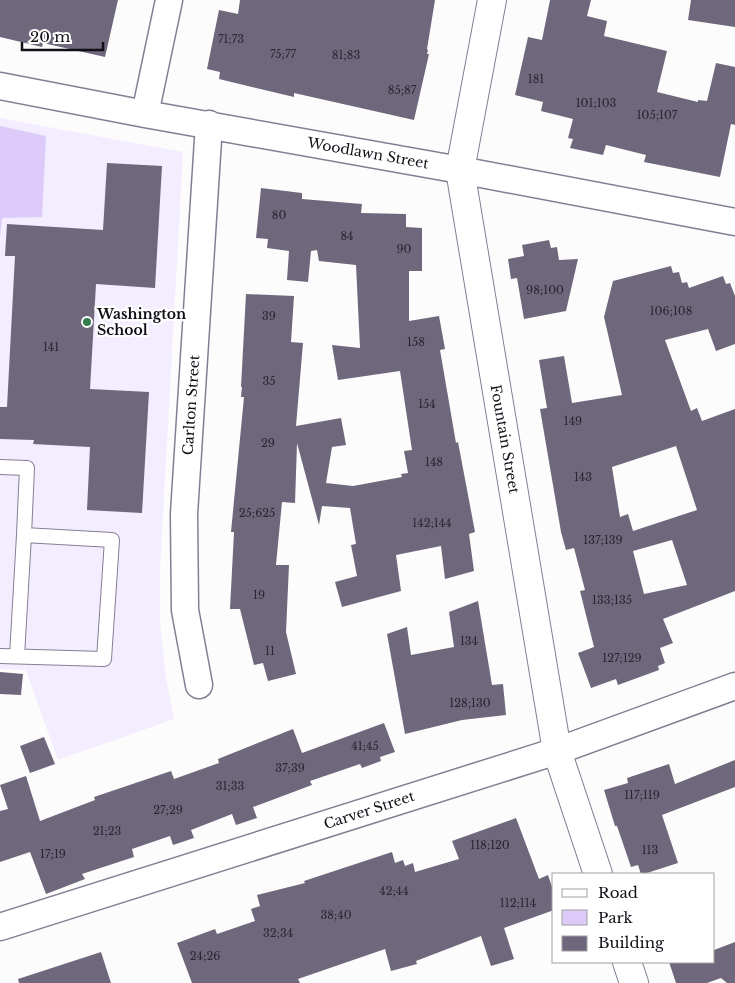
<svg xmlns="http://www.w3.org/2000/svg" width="735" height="983" font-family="'Libre Baskerville',serif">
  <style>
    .built { fill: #f3edff }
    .green { fill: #dccbf8 }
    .building { fill: #6f677c; fill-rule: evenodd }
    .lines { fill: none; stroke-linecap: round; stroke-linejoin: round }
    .service-casing { stroke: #857e93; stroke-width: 16 }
    .minor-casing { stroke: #857e93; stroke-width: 29 }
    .tertiary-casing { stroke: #857e93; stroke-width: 30 }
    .service { stroke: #fff; stroke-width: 14 }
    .minor { stroke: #fff; stroke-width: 26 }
    .tertiary { stroke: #fff; stroke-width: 28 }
    .poi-dot { fill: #337d4b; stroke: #fff; stroke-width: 2 }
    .labels { text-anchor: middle; stroke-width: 4.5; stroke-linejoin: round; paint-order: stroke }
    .number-label { font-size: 11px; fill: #292530 }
    .street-label { font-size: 14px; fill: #120f17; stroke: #fff }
    .poi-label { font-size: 14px; font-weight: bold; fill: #120f17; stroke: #fff; text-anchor: start }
  </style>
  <rect width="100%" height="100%" fill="#fcfcfc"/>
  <path class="built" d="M0,118l183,34 -23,418v53l6,55 8,41 -116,41 -32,-90 -26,-1z"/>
  <path class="green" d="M0,126l46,10 -4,81 -40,1 -2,19z"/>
  <path class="building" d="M0,0h118l-13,57 -62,-14 -1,4 -42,-10z
    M240,0h195l-8,49 1,1 -1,4h2l-15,66 -120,-27v4l-75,-18 1,-7 -13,-3 12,-59 19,4z
    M550,0h41l-4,16 20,5 -3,15 63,15 -10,41 41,10v-2l9,1 9,-38 19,4v58l-4,-1 -11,53 -76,-15 2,-7 -40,-10 -3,10 -33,-7 3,-9 -5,-1 5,-19 -32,-8 2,-9 -28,-7 13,-58 14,3z
    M691,0h44v27l-47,-7z
    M107,163l55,3 -7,122 -59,-4 -6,105 59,3 -7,121 -55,-3 3,-63 -57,-3 1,-4 -34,-1v-32h7l8,-151h-10l2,-32 96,6z
    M261,188l41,5v6l60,5 -1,9 45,1v13l16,1v43h-13v50l30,-5 6,33 -5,1 16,93 2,-1 17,90 -6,2 5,37 -29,8 -4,-33 -45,9 5,36 -59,16 -7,-25 22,-6 -6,-31 5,-1 -6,-36 -28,-2 -3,19 -22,-82 -2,60 -13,-1 -6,63h13l-3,67 10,42 -28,7 -5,-18 -9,2 -14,-56h-10l4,-77h-3l13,-135h-3l1,-10h-1l5,-93 48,2 -3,46 12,1 -7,83 45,-8 5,27 -14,2 -6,36 27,3 49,-9 -1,-3 7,-1 -4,-22 8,-1 -12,-79 -62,9 -6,-35 28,3 -4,-83 -37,-4 -2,-11 -6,1 -3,31 -21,-2 2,-29 -22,-3 1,-9 -12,-1z
    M549,240l2,8 6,-1 2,13 19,-1 -12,52 -42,8 -7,-41 -6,1 -3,-20 16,-3 -2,-11z
    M671,266l2,7 6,-1 3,11 5,-1 2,6 34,-12 3,8 4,-1 5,13v48l-19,7 -8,-22 -43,11 26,71 6,-3 5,13 33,-12v182l-72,28 10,24 -13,5 5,15 -7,3 1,4 -41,15 -2,-6 -25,9 -13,-35 16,-6 -14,-56 5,-1 -11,-42 -8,2 -5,-18 -21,-123 7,-1 -8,-48 25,-4 8,47 50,-8 -18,-78 9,-36zM676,446l21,64 -64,21 -5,-17 -8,3 -8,-50zM672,540l15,45 -43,9 -11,-43z
    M478,601l14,84 11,-1 3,31 -44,5 -57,14 -18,-100 20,-7 4,28 43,-8 -5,-35z
    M0,672l23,2 -2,21 -21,-1z
    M384,723l11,29 -15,5 1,4 -19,7 -2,-4 -50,17 2,4 -59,22 4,11 -21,7 -4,-11 -41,16 3,8 -21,7 -3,-9 -38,13 2,8 -52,17 3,5 -39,15 -16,-42 -30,10v-51l8,-2 -8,-24 26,-9 14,45 55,-21 -1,-3 77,-26 3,8 45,-16 -1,-4 75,-30 9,24z
    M44,737l11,27 -25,9 -10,-27z
    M735,760v27l-73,28 16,48 -34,11h-3l-3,-9 -7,2 -14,-41h-2l-11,-36 24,-7 -1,-5 42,-14 6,20z
    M516,818l23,61 9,-4 6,18v17l-50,18 10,31 -23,7 -10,-30 -65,25 1,3 -26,7 -6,-22 -87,30 2,4h-108l-15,-40 38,-14 2,5 38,-13 -4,-12 9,-3 -3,-11 48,-12 -1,-2 88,-29 3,11 8,-3 2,6 8,-3 2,9 44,-13 -7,-18z
    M735,942v41h-8l-6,-5 -14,5h-31l-7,-21h45v-12z
    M101,952l10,31h-92l-1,-4z"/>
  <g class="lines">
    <defs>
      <path id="service" d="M0,467l27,1 -3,67 88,5 -8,119 -104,-3
        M17,656l7,-121"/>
      <path id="minor" d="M0,86l145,28 315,56 275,52
        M145,114l24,-114
        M199,685l-14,-75 -1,-96 25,-390
        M0,927l557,-176 178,-65"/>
      <path id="tertiary" d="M492,0l-32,170 97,581 41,123
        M627,962l7,21"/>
    </defs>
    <use href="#service" class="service-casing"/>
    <use href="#minor" class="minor-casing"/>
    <use href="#tertiary" class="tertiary-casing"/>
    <use href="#service" class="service"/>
    <use href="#minor" class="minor"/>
    <use href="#tertiary" class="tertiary"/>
  </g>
  <circle class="poi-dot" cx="87" cy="322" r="5"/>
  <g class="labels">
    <g class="number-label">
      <text x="231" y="43">71;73</text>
      <text x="283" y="58">75;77</text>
      <text x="346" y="59">81;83</text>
      <text x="536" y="83">181</text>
      <text x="402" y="94">85;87</text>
      <text x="596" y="107">101;103</text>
      <text x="657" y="119">105;107</text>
      <text x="279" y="219">80</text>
      <text x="347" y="240">84</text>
      <text x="404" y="253">90</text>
      <text x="545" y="294">98;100</text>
      <text x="671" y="315">106;108</text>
      <text x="269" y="320">39</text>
      <text x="416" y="346">158</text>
      <text x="51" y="351">141</text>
      <text x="269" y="385">35</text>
      <text x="427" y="408">154</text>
      <text x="573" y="425">149</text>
      <text x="268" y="447">29</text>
      <text x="434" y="466">148</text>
      <text x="583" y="481">143</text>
      <text x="257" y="517">25;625</text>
      <text x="432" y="527">142;144</text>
      <text x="603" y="544">137;139</text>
      <text x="259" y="599">19</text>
      <text x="612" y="604">133;135</text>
      <text x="469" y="645">134</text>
      <text x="270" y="655">11</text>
      <text x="622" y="662">127;129</text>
      <text x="470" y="707">128;130</text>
      <text x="365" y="750">41;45</text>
      <text x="290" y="772">37;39</text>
      <text x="230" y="790">31;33</text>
      <text x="642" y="799">117;119</text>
      <text x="168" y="814">27;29</text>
      <text x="107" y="835">21;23</text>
      <text x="490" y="849">118;120</text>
      <text x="650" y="854">113</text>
      <text x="53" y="858">17;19</text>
      <text x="394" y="895">42;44</text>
      <text x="518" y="907">112;114</text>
      <text x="336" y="919">38;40</text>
      <text x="278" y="937">32;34</text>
      <text x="205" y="960">24;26</text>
    </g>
    <g class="street-label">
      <text transform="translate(368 153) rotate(10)" y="5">Woodlawn Street</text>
      <text transform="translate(191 405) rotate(-86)" y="5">Carlton Street</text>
      <text transform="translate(505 439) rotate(80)" y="5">Fountain Street</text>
      <text transform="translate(369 810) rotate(-18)" y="5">Carver Street</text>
    </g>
    <g class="poi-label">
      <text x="97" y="319">Washington<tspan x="97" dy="16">School</tspan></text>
    </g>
  </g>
  <rect x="552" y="873" width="162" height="90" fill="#ffffff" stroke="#a09fa2"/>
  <rect x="562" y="889" width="25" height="8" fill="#ffffff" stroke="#a09fa2"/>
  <text x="598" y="898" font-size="15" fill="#120f17">Road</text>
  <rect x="562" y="910" width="25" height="15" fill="#dccbf8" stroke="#a09fa2"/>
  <text x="598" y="923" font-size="15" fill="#120f17">Park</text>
  <rect x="562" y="936" width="25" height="15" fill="#6f677c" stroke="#a09fa2"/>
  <text x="598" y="948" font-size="15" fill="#120f17">Building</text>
  <path d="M22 42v8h81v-8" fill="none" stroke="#120f17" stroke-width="2.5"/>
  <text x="30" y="42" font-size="15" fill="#120f17" stroke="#ffffff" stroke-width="4" paint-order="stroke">20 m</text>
</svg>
